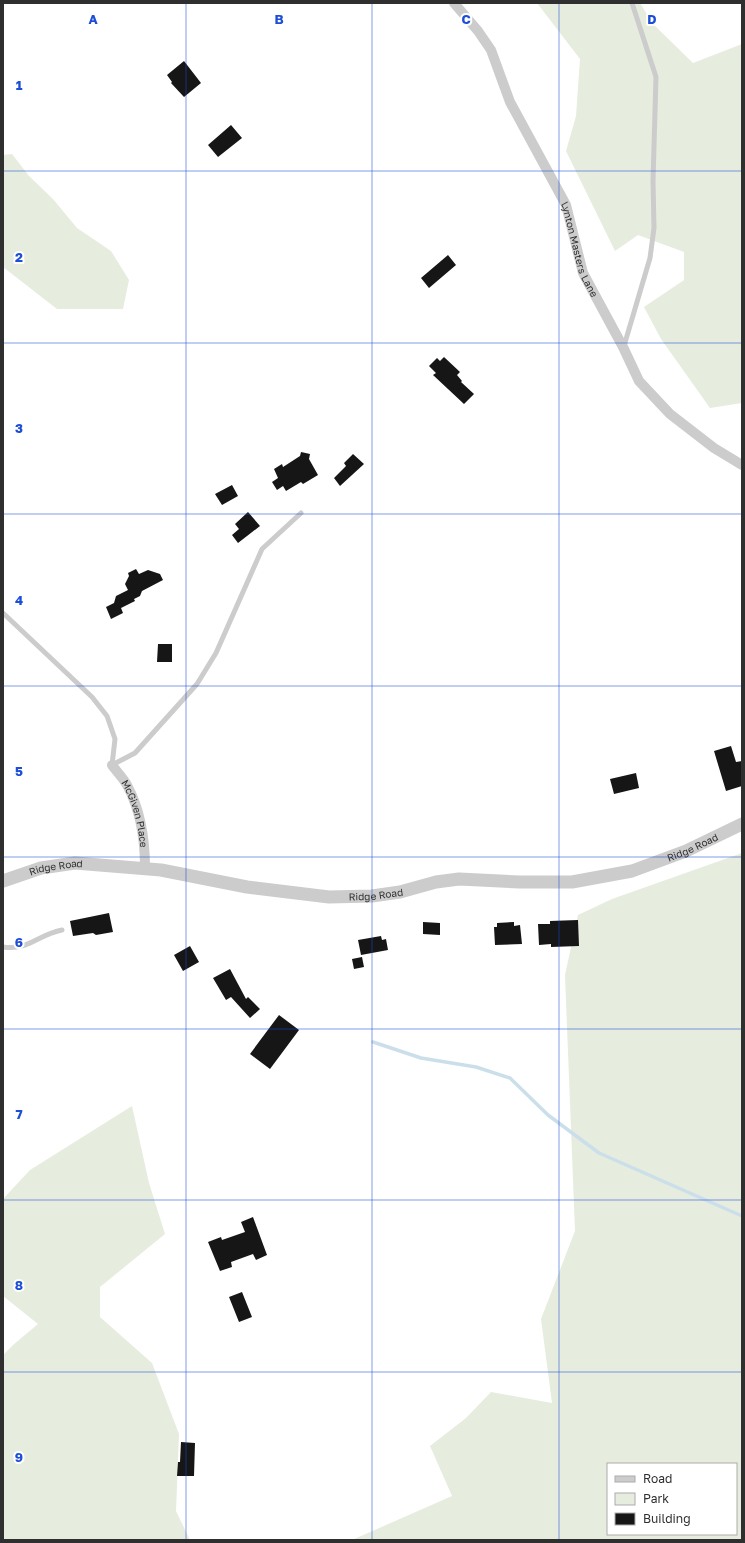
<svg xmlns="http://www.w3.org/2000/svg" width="745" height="1543" font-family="'Golos Text',sans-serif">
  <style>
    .green { fill: #e6ecde; fill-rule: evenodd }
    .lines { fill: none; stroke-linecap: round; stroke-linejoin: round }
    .stream { stroke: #cbdfeb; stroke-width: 3.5 }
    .building { fill: #161616 }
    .service { stroke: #ccc; stroke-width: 5 }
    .minor { stroke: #ccc; stroke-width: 10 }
    .tertiary { stroke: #ccc; stroke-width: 13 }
    .grid { fill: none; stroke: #1d4ed8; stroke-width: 1; stroke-opacity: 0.55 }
    .labels { text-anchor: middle; stroke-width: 4; stroke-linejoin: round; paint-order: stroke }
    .street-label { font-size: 10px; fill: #2f2f2f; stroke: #fff }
    .grid-label { font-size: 13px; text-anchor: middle; font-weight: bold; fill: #1d4ed8; stroke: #fff; stroke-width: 4; stroke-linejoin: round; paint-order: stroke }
  </style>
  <rect width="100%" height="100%" fill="#fff"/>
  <path class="green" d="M537,3h103l13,21 40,39 49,-19v359l-32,5 -49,-69 -17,-32 40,-27v-28l-46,-17 -23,16 -49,-100 10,-35 4,-57z
    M12,154l17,22 24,23 24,29 34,23 18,29 -6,29h-66l-54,-42v-112z
    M742,853v687h-390l100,-44 -22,-50 36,-28 25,-26 61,11 -11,-84 34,-88 -10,-256 13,-60 34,-16zM608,1464h128v70h-128z
    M132,1106l17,77 16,51 -65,53v30l52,46 27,71 -3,77 14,29h-187v-185l10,-10 25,-21 -35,-28v-97l27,-29z"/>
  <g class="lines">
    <path class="stream" d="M373,1042l48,16 55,9 34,11 38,37 51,38 143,63"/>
  </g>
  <path class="building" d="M184,61l17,22 -17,14 -13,-14 1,-1 -5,-7z
    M231,125l11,13 -24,19 -10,-12z
    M448,255l8,10 -27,23 -8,-10z
    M444,357l16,15 -3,3 5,6 -1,1 13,12 -10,10 -31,-29 3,-2 -7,-7 8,-8 3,3z
    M301,452l9,2 -1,5 9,16 -15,9 -2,-2 -15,9 -3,-5 -6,4 -5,-8 6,-4 -4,-9 8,-5 1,3 17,-11z
    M353,454l11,10 -24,22 -6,-8 12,-12 -2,-3z
    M232,485l6,11 -16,9 -7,-11z
    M248,512l12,14 -22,17 -6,-8 7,-6 -4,-5z
    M136,569l3,5 9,-4 12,4 3,6 -21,11 -2,5 -6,3 1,2 -14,7 2,5 -12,6 -5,-12 8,-4 2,-7 12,-6 -3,-6 4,-8 -1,-3z
    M158,644h14v18h-15z
    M731,746l5,16 6,-1v25l-16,5 -12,-40z
    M636,773l3,15 -25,6 -4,-15z
    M109,913l4,19 -17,3 -3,-2 -20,3 -3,-15z
    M578,920l1,26 -28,1v-3l-12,1 -1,-21h12v-3z
    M423,922l17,1v12l-17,-1z
    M514,922v4l6,-1 2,19 -27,1 -1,-18h3v-4z
    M381,936l1,4 4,-1 2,11 -27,5 -3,-15z
    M190,946l9,16 -16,9 -9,-16z
    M362,957l2,10 -10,2 -2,-10z
    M230,969l16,30 2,-2 12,12 -10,9 -19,-21 -5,3 -13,-22z
    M279,1015l20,15 -29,39 -20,-15z
    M253,1217l14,38 -11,5 -3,-6 -22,8 1,5 -12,4 -12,-29 13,-5 1,3 23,-8 -4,-10z
    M242,1292l10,25 -13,5 -10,-25z
    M181,1442l14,1 -1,33h-17l1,-14h2z"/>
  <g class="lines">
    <path class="service" d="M624,346l26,-88 4,-30 -1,-47 3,-104 -24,-74
      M3,613l89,84 15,19 8,23 -3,26
      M112,765l23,-12 62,-69 19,-31 46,-104 39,-36
      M3,947c25,4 36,-13 59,-17"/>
    <g class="minor">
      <path id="s1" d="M454,3l24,28 13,19 19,52 56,103 17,68 40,74 16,34 31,33 44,34 28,17"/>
      <path id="s2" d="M112,765c5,7 11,13 15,20 14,26 18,54 18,83"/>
    </g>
    <path class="tertiary" id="s3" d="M3,881l38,-13 34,-5 86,7 86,17 82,10 43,-1 28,-4 36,-10 23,-3 60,3h53l60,-11 54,-20 56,-27"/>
  </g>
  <path class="grid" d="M186,3v1537M372,3v1537M559,3v1537M3,171h739M3,343h739M3,514h739M3,686h739M3,857h739M3,1029h739M3,1200h739M3,1372h739"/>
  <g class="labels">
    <g class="street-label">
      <text dy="4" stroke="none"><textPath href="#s1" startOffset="279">Lynton Masters Lane</textPath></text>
      <text dy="4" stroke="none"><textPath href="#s2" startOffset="55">McGiven Place</textPath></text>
      <text dy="4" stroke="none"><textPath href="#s3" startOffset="702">Ridge Road</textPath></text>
      <text dy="4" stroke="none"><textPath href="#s3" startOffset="55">Ridge Road</textPath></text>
      <text dy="4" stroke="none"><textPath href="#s3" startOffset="378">Ridge Road</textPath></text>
    </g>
  </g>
  <g class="grid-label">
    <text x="93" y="24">A</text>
    <text x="279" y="24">B</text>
    <text x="466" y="24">C</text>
    <text x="652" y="24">D</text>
    <text x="19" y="90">1</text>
    <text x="19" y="262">2</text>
    <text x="19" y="433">3</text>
    <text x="19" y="605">4</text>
    <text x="19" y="776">5</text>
    <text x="19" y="947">6</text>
    <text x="19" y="1119">7</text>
    <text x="19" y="1290">8</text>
    <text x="19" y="1462">9</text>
  </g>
  <rect width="745" height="1543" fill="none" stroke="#2f2f2f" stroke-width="8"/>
  <rect x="607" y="1463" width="130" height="72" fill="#ffffff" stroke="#acacac"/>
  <rect x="615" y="1476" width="20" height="6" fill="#cccccc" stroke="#acacac"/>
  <text x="643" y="1483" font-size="12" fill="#2f2f2f">Road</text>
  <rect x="615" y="1493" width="20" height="12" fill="#e6ecde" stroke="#acacac"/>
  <text x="643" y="1503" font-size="12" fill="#2f2f2f">Park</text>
  <rect x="615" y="1513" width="20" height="12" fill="#161616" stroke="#acacac"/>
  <text x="643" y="1523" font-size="12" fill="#2f2f2f">Building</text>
</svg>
